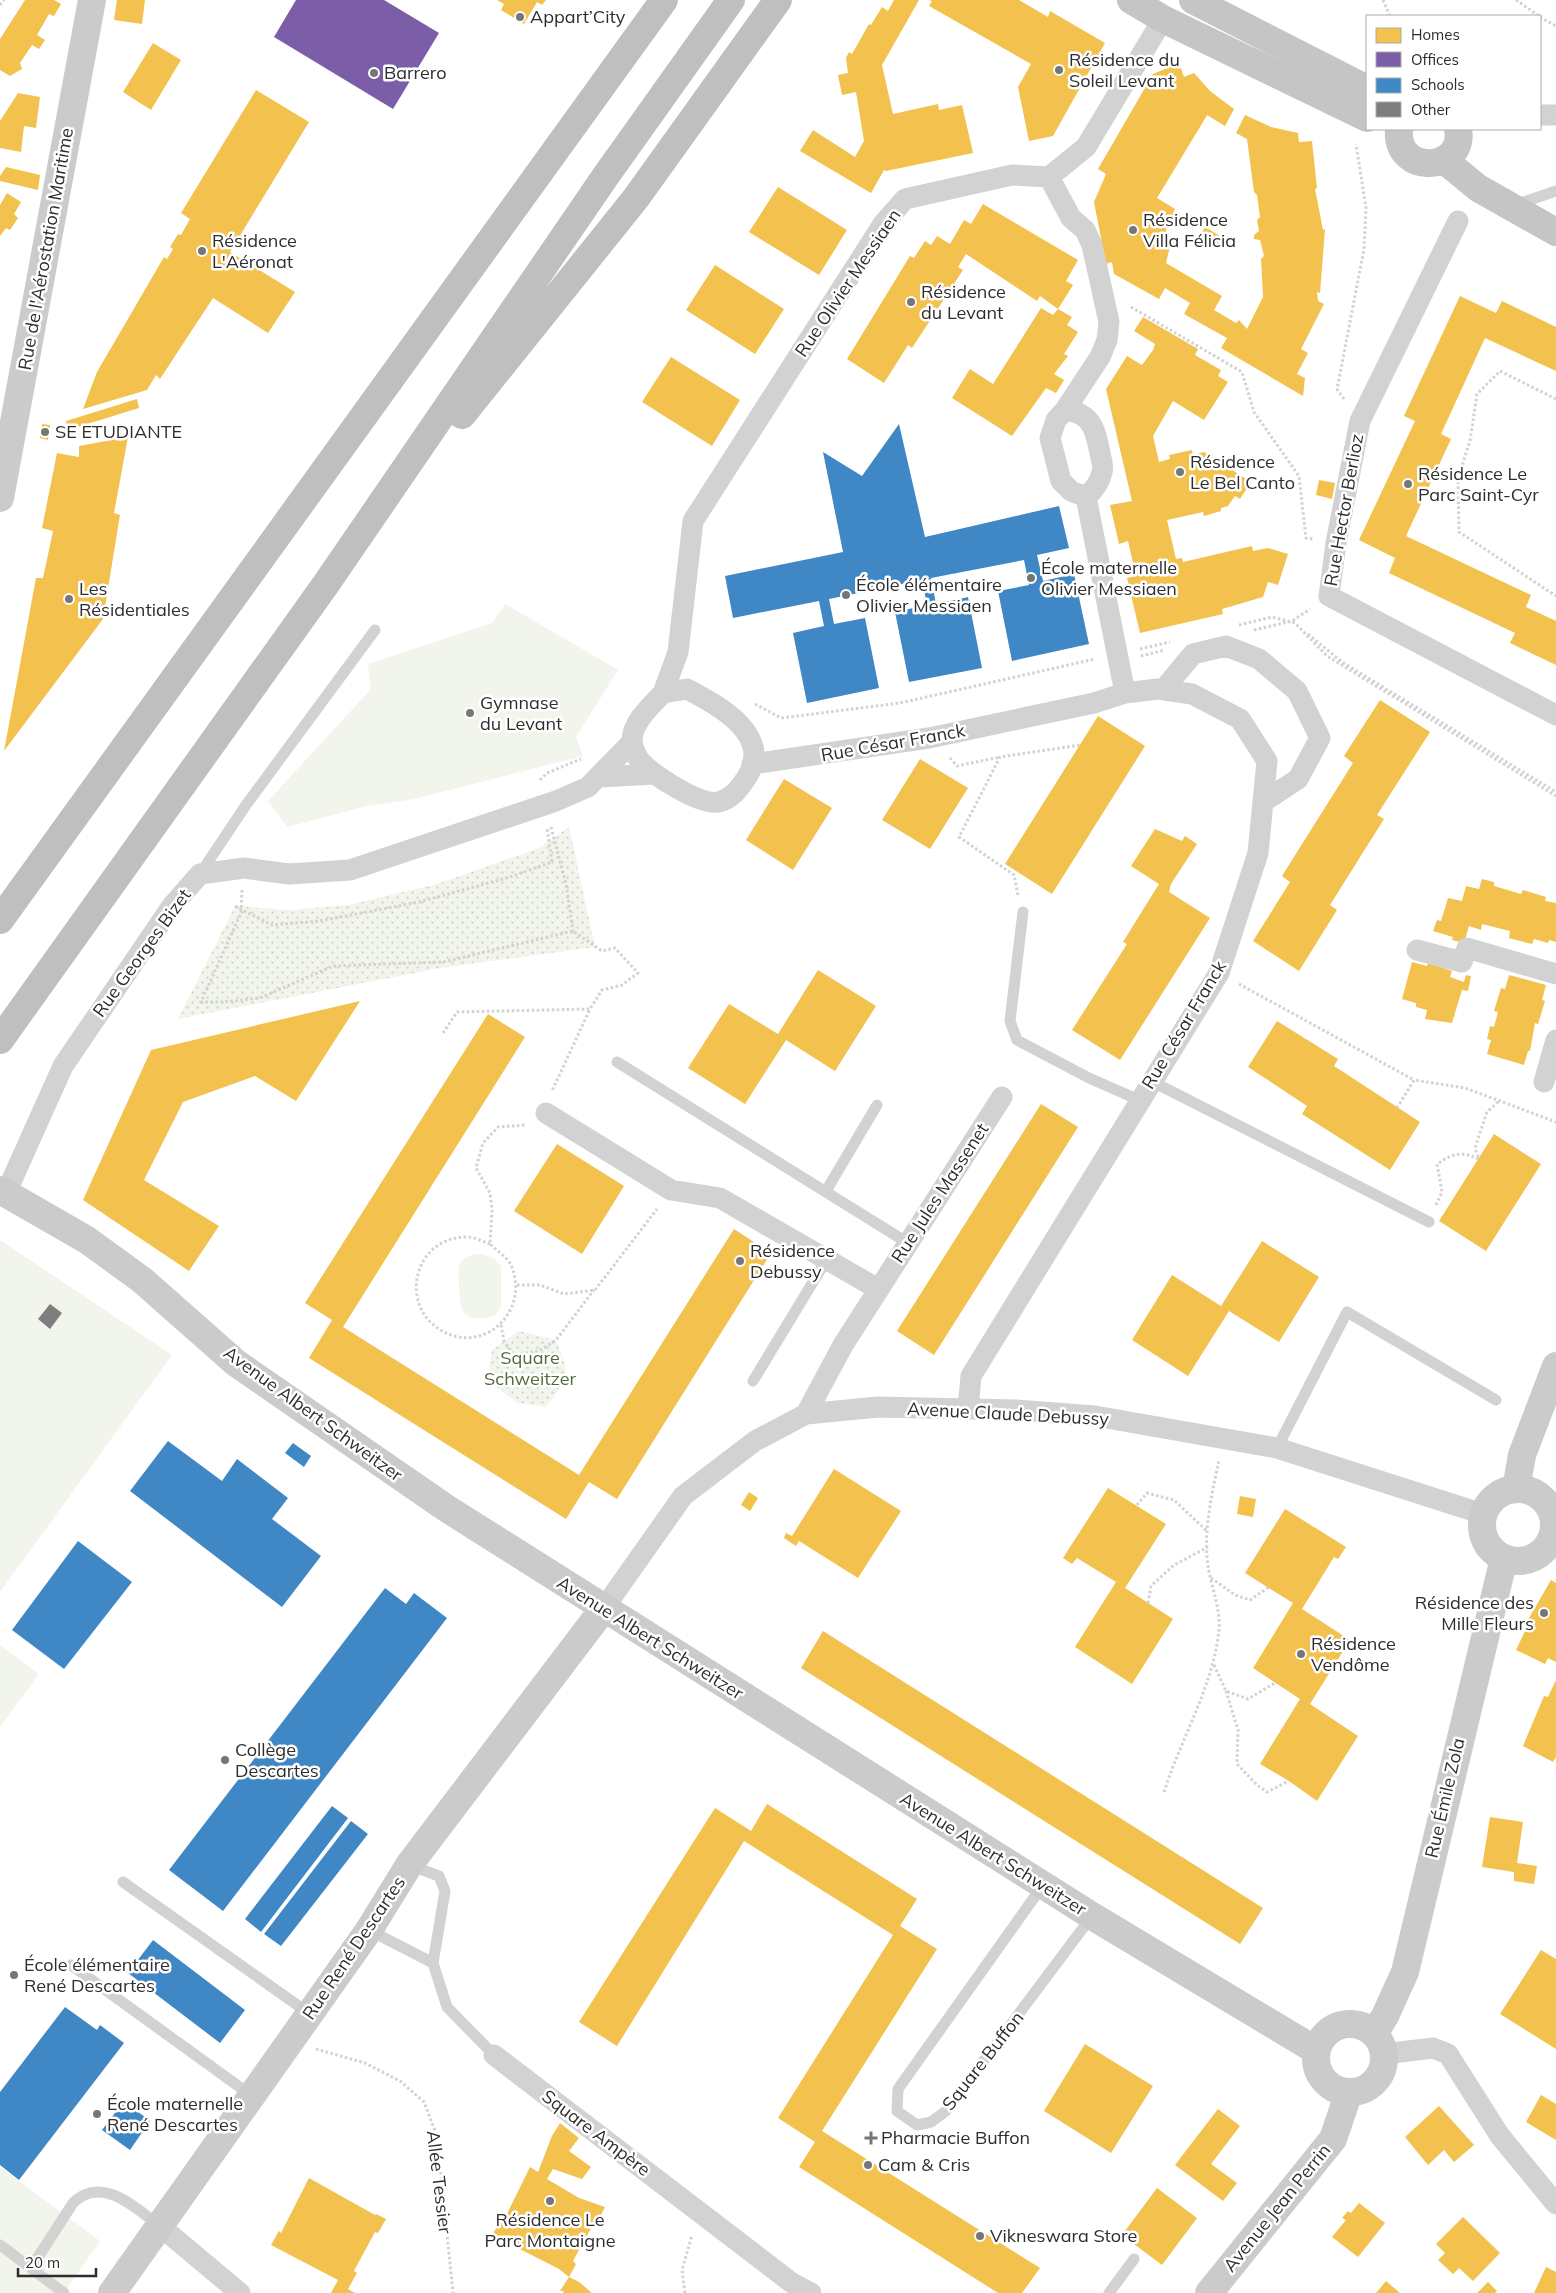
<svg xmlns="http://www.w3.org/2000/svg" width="1556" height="2293" font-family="Mulish,sans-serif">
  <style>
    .green { fill: url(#green-dots) }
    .pitch { fill: #f1f5eb }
    .homes { fill: #f2c14e }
    .offices { fill: #7b5ea7 }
    .schools { fill: #3f88c5 }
    .building { fill: #7e7e7e }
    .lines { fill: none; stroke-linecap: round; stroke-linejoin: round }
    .path { stroke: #d2d2d2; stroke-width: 3; stroke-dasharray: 2.5 2.5; stroke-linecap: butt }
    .lane { stroke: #d2d2d2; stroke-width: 11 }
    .street { stroke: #d2d2d2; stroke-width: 21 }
    .secondary { stroke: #cbcbcb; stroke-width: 28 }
    .primary { stroke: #c5c5c5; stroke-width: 28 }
    .highway { stroke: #bfbfbf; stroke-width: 28 }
    .poi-dot { fill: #767676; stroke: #fff; stroke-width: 2 }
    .labels { text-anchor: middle; stroke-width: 5; stroke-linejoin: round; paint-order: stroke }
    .poi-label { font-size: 18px; fill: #2d2d2d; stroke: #fff; text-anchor: start }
    .street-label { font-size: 18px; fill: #2d2d2d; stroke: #fff }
    .park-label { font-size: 18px; fill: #536a3a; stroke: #fff }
  </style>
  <defs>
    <pattern id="green-dots" width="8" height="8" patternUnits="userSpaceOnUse" patternTransform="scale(1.25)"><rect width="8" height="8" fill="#f1f5eb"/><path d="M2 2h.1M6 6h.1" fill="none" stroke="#cfd2ca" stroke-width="1.8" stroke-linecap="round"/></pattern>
  </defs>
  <rect width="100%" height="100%" fill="#fff"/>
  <path class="green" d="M569,827l26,120 -155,21 -262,51 57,-113 54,4 60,-5 88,-21 102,-36z
    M519,1331l37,9c14,34 15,39 -11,67l-27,-4 -26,-19 -3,-16 3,-18z"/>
  <path class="pitch" d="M505,604l113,66 -42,67 7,19 -169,43 -47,7 -80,21 -19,-26 103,-112 -3,-25 124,-41z
    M0,1240l172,115 -172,237z
    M482,1254l12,4 7,8v41l-7,9c-33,8 -34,-5 -35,-34 0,-7 -3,-16 4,-22 5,-5 12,-6 19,-6z
    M0,1645l39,29 -39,53z
    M0,2167l100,74 -36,52h-64z"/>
  <path class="homes" d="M25,0h29l7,4 -7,12 -5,-2 -12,21 8,5 -6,9 -7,-4 -12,18 2,6 -12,7 -10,-6v-31z
    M117,0h28l-3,24 -28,-4z
    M497,0h49l-4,5 -5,-3 -13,22 -23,-14 3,-6z
    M894,0h25l-37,65 11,49 45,-10 1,6 23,-5 11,48 -87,18 -2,-1 -13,23 -71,-42 13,-21 42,27 9,-16 -8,-49 -14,3 -4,-20 10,-2 -2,-15 3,-6 3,2 17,-30 2,1 11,-18 6,4z
    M929,0h90l29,17 2,-6 55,32 -52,93 -24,5 -11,-54 13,-23 -102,-58 3,-5z
    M153,43l28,17 -30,50 -28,-18z
    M1179,63l5,14 10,-4 16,18 24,18 -9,17 -18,-11 -1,2 -49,81 18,11 -4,9 -9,-5 8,33 -4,17 56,33 -8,14 22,13 3,-3 8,9 16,-32 -2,-38 3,-3 -4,-16 -6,-1v-4l5,-4 -2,-11 3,-3 -3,-22 -3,-3 -7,-53 -11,-6 9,-18 26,12 27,6 1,9 13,-1 5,47 -2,1 8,41 2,-1 -5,64 -3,-1 1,9 6,3 -23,45 7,4 -11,21 8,4 -2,18 -82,-48 6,-10 -43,-24 6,-11 -25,-15 -6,11 -45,-25 -2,-12 -6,2 -12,-62 12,-28 -8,-5 55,-95z
    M256,90l53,32 -79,130 65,40 -27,41 -55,-35 -53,81 -4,-4 -9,15 -64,19 14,-37 67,-115 3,2 6,-10 -3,-2 8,-13 3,1 9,-16 -9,-6z
    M18,93l22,4 -4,31 -12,-2 -3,26 -21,-4v-27z
    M6,167l34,8 -2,15 -38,-9v-5z
    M778,187l69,43 -28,45 -70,-43z
    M7,193l14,9 -7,12 4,4 -8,12 -4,-2 -6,8v-31z
    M983,204l95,56 -12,21 7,4 -15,24 -18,-13 -3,5 -71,-47 -8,13 5,3 -51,78 -4,-3 -24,38 -37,-24 63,-103 4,2 11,-17 6,4 6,-9 13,8 14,-24 7,4z
    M1205,227l22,13 -6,8 -21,-12z
    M715,265l69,44 -29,45 -69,-44z
    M1460,296l36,17 6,-12 54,26v44l-71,-33 -44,96 10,5 -45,97 125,59 -5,12 30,14v44l-46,-22 5,-10 -126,-60 6,-15 -36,-18 56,-119 -11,-5z
    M1041,308l12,7 5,-6 14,8 -5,8 11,7 -14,22 4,2 -14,18 10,6 -8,13 -10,-5 -34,48 -60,-38 18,-29 23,15z
    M1143,317l55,32 -3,6 26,15 -3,6 10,6 -24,38 -31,-19 -20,35 6,26 11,-3 -1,-4 23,-5 1,5 11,-3 47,30 -11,17 -5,-3 -7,10 -7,2v3l-17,5 -1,-4 -36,8 9,39 6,-1 1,4 69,-16 1,5 15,-3 20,6 -10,31 -10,-3 -5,15 -41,12 1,5 -83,19 -13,-55 9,-2 -8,-35 -9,3 -9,-39 22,-4 -26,-112 21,-33 15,9 11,-15 2,-6 -21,-13z
    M671,357l69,43 -28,46 -70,-44z
    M137,399l2,9 -71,22 -2,-9z
    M42,424l8,1 -2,15 -8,-2z
    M128,437l-14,76 6,2 -17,104 -99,132 32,-173h7l10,-47 -11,-3 15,-75 22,4v-11z
    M1319,480l16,3 -3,16 -16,-4z
    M1380,700l50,32 -53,83 7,4 -54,86 7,5 -38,61 -46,-30 37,-59 -8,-6 71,-113 -9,-7z
    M1098,716l47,30 -93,148 -47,-30z
    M920,759l48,29 -38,61 -48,-29z
    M784,779l48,29 -39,62 -47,-30z
    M1155,829l27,12 3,-5 12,8 -26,40 -2,8 41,26 -90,142 -48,-30 55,-86 -4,-2 36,-58 -28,-18z
    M1482,879l12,3v4l27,8 2,-4 23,7 -1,4 11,2v39l-7,-2 -1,3 -14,-4 -2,5 -23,-6 1,-7 -28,-7 -1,6 -12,-4 -5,17 -12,-3 1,-3 -20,-6 4,-11 4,1 7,-23 14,3 4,-15 13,3z
    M1412,962l15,4 1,-3 24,8 -2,6 14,5 2,-7 5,1 -3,15 -6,-1 -10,33 -27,-4 2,-9 -11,-3v-4l-14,-4z
    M818,970l58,36 -41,65 -49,-31 -41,64 -57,-36 41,-64 49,30z
    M1509,975l37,10 -4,15 3,1 -7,23 -3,-1 -5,28h-2l-4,14 -37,-11 4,-14 -4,-1 3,-13 4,1 4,-15 -4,-1 7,-23 4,1z
    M360,1001l-64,100 -41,-25 -72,26 -39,78 75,46 -30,45 -106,-71 68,-150z
    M488,1014l37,23 -182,290 236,148 155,-246 37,24 -154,246 -28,-17 -23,37 -257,-161 23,-38 -27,-17z
    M1277,1021l61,38 -4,7 86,56 -30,48 -88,-56 5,-8 -59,-39z
    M1041,1104l37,23 -144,228 -37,-24z
    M1494,1134l47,30 -55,87 -47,-30z
    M557,1144l67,42 -42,68 -68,-43z
    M1262,1241l57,36 -40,65 -50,-31 -41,65 -56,-36 40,-65 49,31z
    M834,1469l67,42 -43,67 -59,-37 -3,5 -12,-8 2,-5 6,3z
    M1108,1488l58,36 -41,64 48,31 -41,65 -57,-37 41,-65 -39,-24 -5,6 -9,-6z
    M749,1492l9,6 -8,13 -9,-6z
    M1240,1496l16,3 -3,18 -16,-3z
    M1285,1509l61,38 -8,12 -4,-2 -32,52 48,31 -40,64 48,32 -41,65 -28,-20 -29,-17 40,-65 -47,-31 40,-65 -48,-30z
    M1551,1580l5,3v79l-8,-4 -3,6 -29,-14 11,-23 -2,-2z
    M823,1631l440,277 -23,36 -439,-276z
    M1556,1680v77l-3,5 -30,-16 21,-50 4,1z
    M767,1804l150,95 -17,27 37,23 -115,182 218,137 -18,25h-24l-199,-126 16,-25 -37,-24 115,-183 -149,-94 -127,205 -38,-24 136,-214 36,23z
    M1490,1817l33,5 -6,41 20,3 -3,18 -20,-3v-9l-32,-5z
    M1541,1950l15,9v90l-56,-35z
    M1085,2044l68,42 -42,67 -67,-42z
    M1541,2095l15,9v36l-30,-18z
    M1439,2106l35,39 -20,17 -10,-12 -16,15 -23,-28z
    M1218,2109l22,17 -29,38 26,19 -14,18 -48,-36z
    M560,2123l19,15 -10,13 22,16 -9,12 -29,-10 -6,10 32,19 26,9 -7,14h-3l-22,40 3,3 -7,13 -10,-8 -67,-34 8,-13h3l27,-55 8,5 14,-36z
    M309,2178l66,37 1,-1 10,5 -8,14 -3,-1 -21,39 3,2 -9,16 7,4h-24l7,-13 -67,-35 8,-14 2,2z
    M1157,2188l40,30 -35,47 -40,-30z
    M1359,2203l26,20 -27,34 -26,-20 14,-17 -4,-2 6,-7 3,2z
    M1463,2217l37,36 -27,28 -14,-13 -6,6 -15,-14 7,-7 -9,-9z
    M1546,2267l10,5v21h-22z
    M569,2277l10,5 13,11h-29l1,-2h-4z
    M1386,2281l14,12h-24z
    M1488,2282l9,9 -2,2h-18z"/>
  <path class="offices" d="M296,0h88l55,33 -46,76 -119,-72z"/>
  <path class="schools" d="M899,424l26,113 134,-31 10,42 -32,7 6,26 31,-7 15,70 -77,17 -14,-70 31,-6 -5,-25 -93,18 5,26 32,-7 14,71 -73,14 -14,-70 32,-7 -5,-25 -93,19 5,25 31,-6 14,70 -72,15 -14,-70 31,-7 -5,-25 -86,17 -8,-42 118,-24 -20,-100 39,24z
    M168,1441l54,40 15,-22 51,39 -16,21 49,37 -39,51 -152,-116z
    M293,1443l18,13 -7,11 -19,-14z
    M78,1541l54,41 -68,87 -52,-39z
    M385,1588l21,16 8,-11 33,25 -224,293 -54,-41z
    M332,1806l16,12 -87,114 -16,-13z
    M351,1821l17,13 -87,112 -17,-12z
    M153,1940l92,70 -25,33 -92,-70z
    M65,2007l32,23 3,-5 24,18 -105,137 -19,-15v-73z
    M124,2101l26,20 -20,29 -28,-20z"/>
  <path class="building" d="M50,1304l12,9 -12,16 -12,-10z"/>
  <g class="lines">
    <path class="path" d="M1383,0l7,16
      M1516,0l23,16
      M0,5l4,-5
      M1540,17l16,9
      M1131,307l111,65 12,40 45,64 7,62 7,1
      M1344,399l-7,-10 27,-140 2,-41 -10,-64
      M1556,399l-56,-28 -23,23 -7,47 -12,37 1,54 97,64
      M1239,625l33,-8 23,6 32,33 229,140
      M1254,630l38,-9 18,-12
      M1308,634l34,28 214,130
      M1140,649l30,-7
      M1141,656l24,-6
      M755,704l26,14 119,-15 195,-44
      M950,758l7,8 43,-9
      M540,780l7,-7 34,-14
      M551,827l15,57 7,47
      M242,890l-1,23 -40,89h23l36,-4 73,-32 110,-4 130,-31 29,20 13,-3 23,25 -16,12 -20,5 -12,19
      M1018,895l-4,-20 -55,-38 41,-80 80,-12
      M235,906l37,19 47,-4 100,-19 91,-25 42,-15 -5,-34
      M1239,984l175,96
      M443,1033l14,-21 133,-3 -38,82
      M1397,1108l17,-28 51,8 91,34
      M1436,1205l6,-13 -5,-28c17,-11 24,-13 42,-5l-4,-11 12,-36 12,-11
      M490,1244c-7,-2 -15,-7 -22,-7 -58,-1 -72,78 -17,98 13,5 27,3 40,-4 22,-14 31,-41 20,-66 -4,-8 -15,-15 -21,-21l2,-34 -2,-17 -14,-25 7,-25 15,-16 28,-2
      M517,1285h23l24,9 31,-4 62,-81
      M501,1325l3,16 10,14 25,-4 17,-11 38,-50
      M1137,1505l10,-12 27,7 34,32
      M1211,1578l24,17 15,5 19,-13
      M1148,1603l3,-17 23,-21 34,-18
      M1214,1665l12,26 22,8 27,-16
      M1226,1691l12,39 -1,34 20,21 10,7 22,-11
      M1164,1792c17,-54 49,-105 55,-162 2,-20 -8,-44 -11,-64 -5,-35 4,-72 11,-106
      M316,2049l49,14 35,18 24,21 13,34 16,157
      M685,2293l-3,-23 10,-35"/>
    <path class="lane" d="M1515,205l41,-14
      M200,874l46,-69 129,-175
      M1023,912l-13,109 7,19 72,38 50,22
      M617,1062l291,181
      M1151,1081l278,141
      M826,1191l51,-86
      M753,1381l74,-122
      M1277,1448l70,-136 149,88
      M123,1882l187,132
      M1043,1885l-145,204 -1,22 20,14 14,-3 15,-11 146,-195
      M369,1930l64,33 12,-72 -6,-15 -30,-11
      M433,1963l14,44 47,48
      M71,1965l181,131
      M0,2245l64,48
      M31,2268l42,-65c29,-28 61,4 87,23
      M1109,2293l25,-34"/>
    <path class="street" d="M1540,115h16
      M1049,177l22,41 14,12 7,15 17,77 -2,18 -7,17 -35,53
      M1458,221l-98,200 -24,122 -7,53 227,119
      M1065,410c27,3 30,19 35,43 1,6 4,13 2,19 -2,11 -8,18 -16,25l-15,-6 -10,-10 -11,-43 6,-18z
      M1086,497l39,196
      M687,689c32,17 89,47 58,91 -7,10 -13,18 -26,22 -19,4 -66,-27 -79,-41 -4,-5 -8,-15 -8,-21 1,-19 19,-34 31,-47z
      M1163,690l30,-36 33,-8 33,13 38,32 23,47 -22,41 -35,23
      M663,693l15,-41 15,-131 190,-297 22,-25 107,-24 37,2 37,-30 77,-128
      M752,764l177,-26 165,-35 31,-10 33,-4 34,5 48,25 27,42 -9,92 -39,120 -248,403 -3,32
      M601,777l53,-3
      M1417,950l45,12 5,-14 89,26
      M1544,1082l12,-42
      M546,1113l125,77 49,8 158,91
      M6,1193l57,-127 109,-160 28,-32 44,-6 45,6 61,-4 206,-69 32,-14 44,-45
      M806,1414l37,-69 159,-248
      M1549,1543l7,3
      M604,1608l79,-112 72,-55 51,-27 72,-7 138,3 79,6 182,32 206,66
      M1384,2054l49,-6 15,6 52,82 56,68
      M494,2055l298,228 19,10
      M160,2226l80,67"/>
    <path class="secondary" d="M0,498l92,-498
      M0,1190l87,50 55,40 94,83 210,145 646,408 225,135
      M1516,1489l6,-34 34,-89
      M1482 1525a36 36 0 1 1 72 0a36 36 0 1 1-72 0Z
      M1316 2058a34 34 0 1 1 68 0a34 34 0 1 1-68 0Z
      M1374,2034l11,-18 20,-44 99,-414
      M112,2293l257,-363 40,-65 195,-257
      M1209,2293l124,-154 16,-47"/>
    <path class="primary" d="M1131,0l32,19 204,99
      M1193,0l174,89
      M1399,129c-4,48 67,43 59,0
      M1444,160l34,28 78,44"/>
    <path class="highway" d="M462,415l174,-217 142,-198
      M0,920l664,-920
      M0,1040l326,-456 279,-407 126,-177"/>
  </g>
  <g class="poi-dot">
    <circle cx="520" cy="17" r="5"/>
    <circle cx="1059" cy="70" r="5"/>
    <circle cx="374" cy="73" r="5"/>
    <circle cx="1133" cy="230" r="5"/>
    <circle cx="202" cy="251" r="5"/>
    <circle cx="911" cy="302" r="5"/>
    <circle cx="45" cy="432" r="5"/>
    <circle cx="1180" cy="472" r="5"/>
    <circle cx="1408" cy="484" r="5"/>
    <circle cx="1031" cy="578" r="5"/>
    <circle cx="846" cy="595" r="5"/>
    <circle cx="69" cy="599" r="5"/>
    <circle cx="470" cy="713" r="5"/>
    <circle cx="740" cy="1261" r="5"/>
    <circle cx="1544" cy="1613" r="5"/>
    <circle cx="1301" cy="1654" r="5"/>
    <circle cx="225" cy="1760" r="5"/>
    <circle cx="14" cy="1975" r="5"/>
    <circle cx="97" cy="2114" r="5"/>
    <path d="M868.5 2130.5h5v5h5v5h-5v5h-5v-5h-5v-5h5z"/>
    <circle cx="868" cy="2165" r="5"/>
    <circle cx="550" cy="2201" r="5"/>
    <circle cx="980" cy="2236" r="5"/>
  </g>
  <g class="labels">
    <g class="poi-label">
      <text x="530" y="23">Appart’City</text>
      <text x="1069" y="66">Résidence du<tspan x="1069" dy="21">Soleil Levant</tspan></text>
      <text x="384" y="79">Barrero</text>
      <text x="1143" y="226">Résidence<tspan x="1143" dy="21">Villa Félicia</tspan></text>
      <text x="212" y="247">Résidence<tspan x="212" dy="21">L'Aéronat</tspan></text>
      <text x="921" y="298">Résidence<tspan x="921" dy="21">du Levant</tspan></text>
      <text x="55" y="438">SE ETUDIANTE</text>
      <text x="1190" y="468">Résidence<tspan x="1190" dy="21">Le Bel Canto</tspan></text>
      <text x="1418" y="480">Résidence Le<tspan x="1418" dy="21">Parc Saint-Cyr</tspan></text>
      <text x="1041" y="574">École maternelle<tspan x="1041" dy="21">Olivier Messiaen</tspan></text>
      <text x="856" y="591">École élémentaire<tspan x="856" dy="21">Olivier Messiaen</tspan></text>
      <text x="79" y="595">Les<tspan x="79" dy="21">Résidentiales</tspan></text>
      <text x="480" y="709">Gymnase<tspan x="480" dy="21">du Levant</tspan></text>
      <text x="750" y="1257">Résidence<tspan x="750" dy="21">Debussy</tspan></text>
      <text x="1534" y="1609" text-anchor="end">Résidence des<tspan x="1534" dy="21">Mille Fleurs</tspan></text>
      <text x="1311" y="1650">Résidence<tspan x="1311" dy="21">Vendôme</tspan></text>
      <text x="235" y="1756">Collège<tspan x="235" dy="21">Descartes</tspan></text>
      <text x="24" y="1971">École élémentaire<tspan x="24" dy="21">René Descartes</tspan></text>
      <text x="107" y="2110">École maternelle<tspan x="107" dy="21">René Descartes</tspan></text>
      <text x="881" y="2144">Pharmacie Buffon</text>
      <text x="878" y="2171">Cam &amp; Cris</text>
      <text x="550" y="2226" text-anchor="middle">Résidence Le<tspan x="550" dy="21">Parc Montaigne</tspan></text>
      <text x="990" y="2242">Vikneswara Store</text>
    </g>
    <g class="street-label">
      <text transform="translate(46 249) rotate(-80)" y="6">Rue de l'Aérostation Maritime</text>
      <text transform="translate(848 283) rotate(-56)" y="6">Rue Olivier Messiaen</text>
      <text transform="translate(1344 510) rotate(-80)" y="6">Rue Hector Berlioz</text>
      <text transform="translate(893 743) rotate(-10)" y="6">Rue César Franck</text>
      <text transform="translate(142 953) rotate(-54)" y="6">Rue Georges Bizet</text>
      <text transform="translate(1184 1025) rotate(-59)" y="6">Rue César Franck</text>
      <text transform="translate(940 1193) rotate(-57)" y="6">Rue Jules Massenet</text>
      <text transform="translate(313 1414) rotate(36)" y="6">Avenue Albert Schweitzer</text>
      <text transform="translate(1008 1414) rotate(3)" y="6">Avenue Claude Debussy</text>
      <text transform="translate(650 1638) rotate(32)" y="6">Avenue Albert Schweitzer</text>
      <text transform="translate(1445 1798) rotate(-77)" y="6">Rue Émile Zola</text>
      <text transform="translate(993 1854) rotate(32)" y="6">Avenue Albert Schweitzer</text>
      <text transform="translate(354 1948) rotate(-56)" y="6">Rue René Descartes</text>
      <text transform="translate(983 2061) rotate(-52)" y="6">Square Buffon</text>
      <text transform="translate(596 2133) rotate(37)" y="6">Square Ampère</text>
      <text transform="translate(439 2182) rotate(83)" y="6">Allée Tessier</text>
      <text transform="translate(1277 2208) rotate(-51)" y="6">Avenue Jean Perrin</text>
    </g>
    <g class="park-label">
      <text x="530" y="1364">Square<tspan x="530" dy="21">Schweitzer</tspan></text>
    </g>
  </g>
  <rect x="1366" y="15" width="175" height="115" fill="#ffffff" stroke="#ababab"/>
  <rect x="1376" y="28" width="25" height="15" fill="#f2c14e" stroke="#ababab"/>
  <text x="1411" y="40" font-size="15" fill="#2d2d2d">Homes</text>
  <rect x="1376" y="52" width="25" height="15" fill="#7b5ea7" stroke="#ababab"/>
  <text x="1411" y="65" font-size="15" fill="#2d2d2d">Offices</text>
  <rect x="1376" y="78" width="25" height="15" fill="#3f88c5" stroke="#ababab"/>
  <text x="1411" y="90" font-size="15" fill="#2d2d2d">Schools</text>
  <rect x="1376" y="102" width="25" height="15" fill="#7e7e7e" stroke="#ababab"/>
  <text x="1411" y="115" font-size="15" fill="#2d2d2d">Other</text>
  <path d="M18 2268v8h78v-8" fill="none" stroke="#2d2d2d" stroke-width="2.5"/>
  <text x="25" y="2268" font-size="15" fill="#2d2d2d" stroke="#ffffff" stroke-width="4" paint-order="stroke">20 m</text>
</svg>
